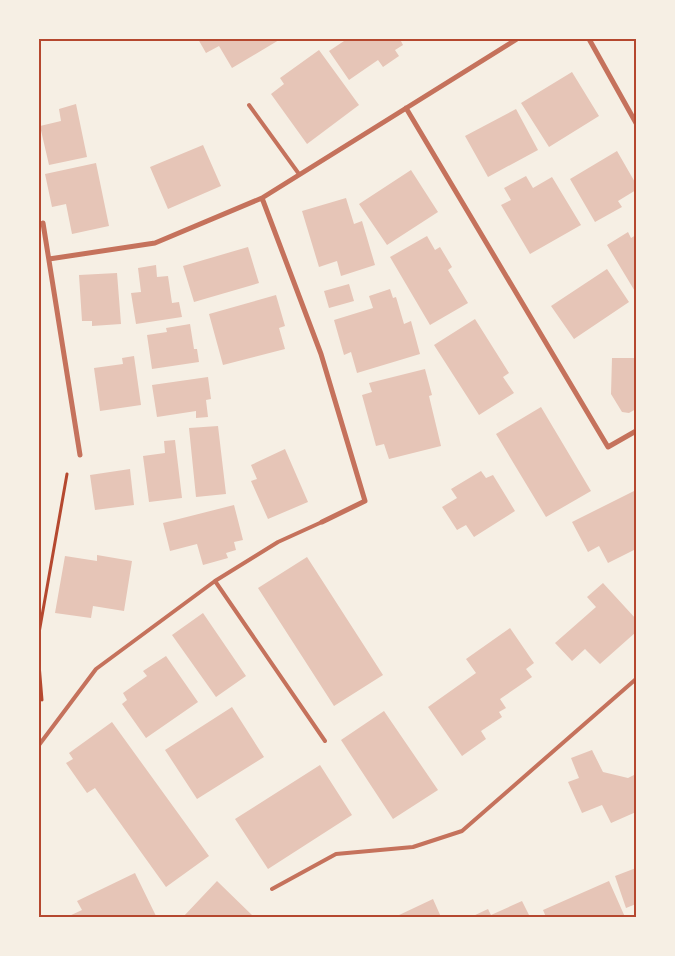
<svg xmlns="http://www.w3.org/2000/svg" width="675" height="956" font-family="'Alegreya Sans',sans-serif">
  <rect width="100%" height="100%" fill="#f6efe4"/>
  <path fill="#e6c5b7" d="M198,39H278L279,40L232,68L219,46L206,53Z
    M347,39H400L403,45L395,50L399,56L383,67L378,60L349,80L329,51Z
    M319,50L359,105L307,144L271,94L284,84L280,78Z
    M572,72L599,116L549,147L521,103Z
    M76,104L87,157L49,165L40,126L61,121L59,109Z
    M516,109L538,150L488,177L465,136Z
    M203,145L221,186L168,209L150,167Z
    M617,151L636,184V190L618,201L622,207L595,222L570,179Z
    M96,163L109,226L72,234L66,204L52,207L45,174Z
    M411,170L438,212L387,245L359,204Z
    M526,176L533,188L552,177L581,225L530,254L501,205L511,200L504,188Z
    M346,198L354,224L362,221L375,265L341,276L337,261L319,267L302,211Z
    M628,232L631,238L636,235V293L607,245Z
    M427,236L435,250L440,247L452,267L448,270L468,303L430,325L390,257Z
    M248,247L259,283L194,302L183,266Z
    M156,265L157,277L168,276L172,303L179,302L182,317L136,324L131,293L141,292L138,268Z
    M607,269L629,302L574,339L551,306Z
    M117,273L121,324L92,326V321H82L79,275Z
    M349,284L354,301L329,308L324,291Z
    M390,289L393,298L396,297L404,324L411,321L420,354L357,373L351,352L344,355L334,320L373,308L369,296Z
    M276,295L285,326L279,328L285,349L223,365L209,314Z
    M475,319L509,373L503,377L514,393L479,415L434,345Z
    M190,324L194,349H197L199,362L152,369L147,335L167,332L166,328Z
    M134,356L141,405L100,411L94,368L123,364L122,358Z
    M612,358H636V409L629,413L622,412L611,394Z
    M425,369L432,395L429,396L441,446L389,459L384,444L376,446L362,395L372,392L369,383Z
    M208,377L211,399L206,400L208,417L196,418V411L157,417L152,385Z
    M541,407L591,491L546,517L496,434Z
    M218,426L226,494L196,497L189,428Z
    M175,440L182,498L149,502L143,456L165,453L164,441Z
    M285,449L308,502L268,519L251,481L257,479L251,465Z
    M130,469L134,505L95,510L90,475Z
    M481,471L486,478L493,475L515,511L474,537L466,525L457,530L442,507L457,498L451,489Z
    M636,490V549L608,563L599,546L588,552L572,522Z
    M234,505L243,540L234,542L236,550L226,553L228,558L203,565L197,544L170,551L163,523Z
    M97,555L132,561L124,611L93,606L91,618L55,613L65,556L97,561Z
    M307,557L383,675L334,706L258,588Z
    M603,583L636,619V632L600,664L585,649L572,661L555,643L596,607L587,597Z
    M203,613L246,676L216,697L172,635Z
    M510,628L534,663L526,669L532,677L500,699L506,708L499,712L502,717L481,731L486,739L462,756L428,707L476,673L466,659Z
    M166,656L198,702L146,738L122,704L127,700L123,693L147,676L143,671Z
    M232,707L264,757L197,799L165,750Z
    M384,711L438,790L393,819L341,740Z
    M112,722L209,856L166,887L95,788L87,793L66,763L73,759L69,753Z
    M592,750L603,772L628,778L636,774V812L611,823L602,805L582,813L568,782L579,778L571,758Z
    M320,765L352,815L268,869L235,819Z
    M636,868V904L626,908L615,876Z
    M135,873L156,916L67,917L82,910L77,901Z
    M217,881L254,917H183Z
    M609,881L625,917H546L543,910Z
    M433,899L441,917H397V916Z
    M522,901L530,917H471L488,909L491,915Z"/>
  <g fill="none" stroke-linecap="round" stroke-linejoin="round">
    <path stroke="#b5482f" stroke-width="3" d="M39,633L67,474
      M39,664L42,700"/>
    <path stroke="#c5725c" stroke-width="4" d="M249,105L299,174
      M215,581L325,741
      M39,745L96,669L215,581L278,542L322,522
      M272,889L336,854L413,847L462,831L636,679"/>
    <path stroke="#c5725c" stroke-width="5" d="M589,39L636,123
      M406,108L608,447L636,431
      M43,223L80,455
      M49,259L155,243L262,198
      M322,522L365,501L321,354L262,198L517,39"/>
  </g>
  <rect width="675" height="956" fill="none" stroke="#f6efe4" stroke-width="80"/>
  <rect x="40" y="40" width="595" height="876" fill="none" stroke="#b5482f" stroke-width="2"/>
</svg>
